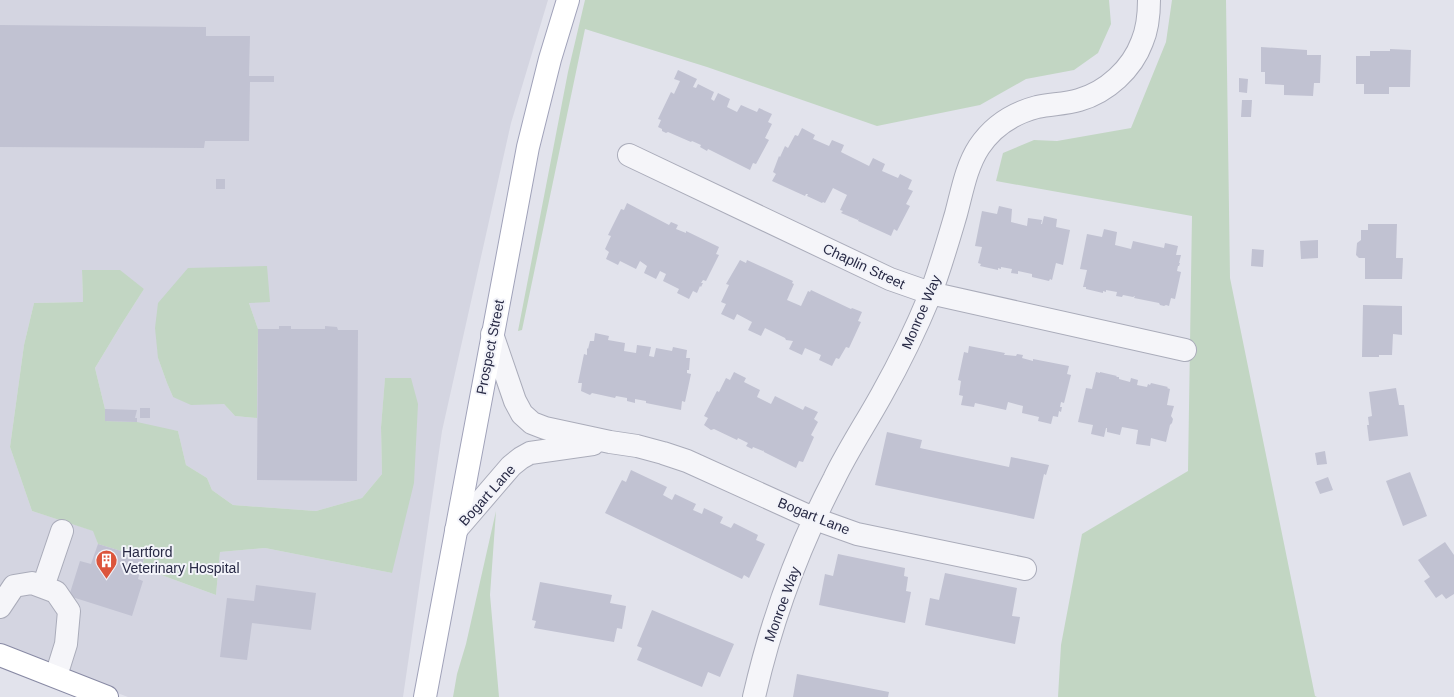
<svg xmlns="http://www.w3.org/2000/svg" width="1454" height="697" font-family="Arial,sans-serif">
  <rect width="100%" height="100%" fill="#e2e3ec"/>
  <path fill="#d4d5e1" fill-rule="evenodd" d="M0,0H548L511,123L442,431L403,697H128L0,649ZM267,266L249,303L258,329L257,418L235,416L224,404L173,397L167,383L158,358ZM82,270L144,289L121,325L95,368L105,409V421L178,431L186,465L207,478L212,490L233,505L316,511L362,498L382,474L381,427L385,379L392,573L265,548L220,552L216,595L142,568L144,558L98,544L94,531L32,511L10,447L24,345L34,303L83,302Z"/>
  <path fill="#c2d6c3" d="M585,0H1109L1111,24L1098,53L1074,70L1026,79L980,105L877,126L707,67L585,29L522,330L518,331L568,72Z
    M1172,0H1226L1230,278L1315,696L1317,697H1058L1061,645L1082,534L1188,471L1192,216L996,181L1003,153L1034,140L1057,141L1131,128L1166,42Z
    M267,266L270,302L249,303L258,329L257,418L235,416L224,404L191,405L173,397L167,383L158,358L155,328L158,303L188,268Z
    M82,270H120L144,289L121,325L95,368L105,409V421L137,422L178,431L186,465L207,478L212,490L233,505L316,511L362,498L382,474L381,427L385,378H411L418,404L414,483L392,573L265,548L220,552L216,595L142,568L144,558L98,544L93,531L32,511L10,447L24,345L34,303L83,302Z
    M496,511L490,595L499,697H453L457,674L466,644Z"/>
  <path fill="#c1c2d2" d="M0,25L206,27V36H250L249,76H274V82H250L249,141H205L204,148L0,147Z
    M1261,47L1307,50V55H1321L1320,83H1314L1313,96L1284,95V85L1265,84V72H1261Z
    M1390,49L1411,50L1410,87H1389V94H1364V84H1356V56H1370V51H1390Z
    M678,70L697,79L693,87L696,88L698,84L714,92L711,99L714,101L718,93L730,99L727,107L737,112L741,105L757,112L759,108L772,114L768,122L772,124L765,138L769,140L756,164L753,163L750,170L708,149L707,151L700,147L701,145L692,141L691,142L668,132L666,133L662,131V129L658,127L661,120L658,119L671,92L674,94L680,81L674,79Z
    M1239,78L1248,79L1247,93L1239,92Z
    M1242,100H1252L1251,117H1241Z
    M802,128L815,135L813,139L829,146L832,140L844,145L841,152L869,166L873,158L885,164L882,171L898,178L900,174L912,180L908,189L913,191L906,204L910,206L897,231L894,229L891,236L858,221L859,218L858,220L841,213L843,211L840,210L847,195L833,188L825,203L823,202L822,203L807,196L808,194H806L805,196L772,181L776,174L773,172L779,156L780,157L785,146L788,148L795,135L798,136Z
    M216,179H225V189H216Z
    M627,203L669,225L671,222L678,225L676,229L686,233V231L719,247L716,254L719,255L706,281L703,280L701,283H703L701,287L700,286L697,293L693,291L689,299L677,293L679,289L663,281L666,274L660,271L656,279L644,273L647,266L640,261L636,269L620,261L618,265L606,259L609,252L605,249L611,236L608,235L621,209L624,210Z
    M999,206L1012,209L1011,222L1027,226L1028,218L1042,220L1041,224H1042L1044,216L1057,219L1056,227L1070,230L1063,265L1056,263L1052,280L1050,279L1049,281L1032,277V274L1018,271V274L1011,273L1012,269L1001,267V269L998,268V270L980,266L981,264L978,263L982,247L975,246L982,211L997,214Z
    M1368,224H1397L1396,258H1403L1402,279H1365V258H1359L1356,255L1357,243L1361,240V230H1368Z
    M1104,229L1117,232L1115,245L1131,249L1133,241L1164,248L1165,243L1178,246L1176,255H1181L1179,263H1180L1179,266H1178L1177,271L1181,272L1175,299L1171,298L1169,306L1166,305L1164,306L1160,305L1159,303L1134,298L1135,296L1133,297L1123,295L1122,297L1116,296L1117,292L1106,290V292L1103,291V293L1086,289V287H1083L1087,270L1080,269L1087,234L1102,237Z
    M1318,240V258L1301,259L1300,241Z
    M1252,249L1264,250L1263,267L1251,266Z
    M740,260L746,263L747,260L793,281L792,283L794,284L787,300L801,306L808,291L810,292L811,290L851,309L852,308L862,312L858,321L861,322L849,348L846,347L839,359L836,358L832,366L819,360L821,355L805,348L802,355L789,349L793,341L786,340L785,338L765,328L761,336L748,330L752,322L737,314L734,320L721,314L726,304L721,302L729,285L726,284Z
    M1363,305L1402,306V335L1393,334L1392,355H1379V357H1362Z
    M279,326H291V329H325V326L337,327L338,330H358L357,481L257,480L258,329H279Z
    M595,333L609,336L608,340L625,343L624,351L636,353L637,345L651,347L649,356L654,357L656,348L672,351L673,347L687,350L686,358H690L689,370H687V373L691,374L685,402L682,401L681,410L646,403V401L635,399V403L627,401V398L616,396L615,398L592,393L590,395L581,391L582,383H578L584,354L587,355V348L588,349L590,341H594Z
    M969,346L1005,353L1004,355H1006L1016,356L1017,354L1023,355L1022,358L1033,361V359L1069,366L1067,374L1071,375L1064,403L1061,402L1060,407H1062L1061,412L1059,411L1058,417L1053,416L1051,424L1038,421L1039,417L1022,413L1023,406L1008,402L1006,410L975,403L974,407L961,405L963,396L959,395L961,381L958,380L964,352L968,353Z
    M734,372L746,378L744,382L760,390L757,397L771,404L775,396L803,410L805,406L818,412L814,419L818,422L811,435L814,437L803,462L799,461L796,468L764,452L763,450V451L753,447L752,449L746,446L748,443L738,438L737,440L714,429L711,430L704,425L708,418L704,416L717,391L719,392L726,378L730,380Z
    M1096,372L1100,373V372L1117,376L1116,377H1119V379L1130,382L1131,378L1138,380L1137,385L1147,387L1148,384L1150,385L1151,383L1168,387L1167,388L1170,389L1167,405L1174,406L1171,416L1173,419L1172,423L1170,425L1166,442L1151,438L1150,446L1136,444L1138,430L1122,427L1120,435L1107,432V428H1106L1104,437L1091,434L1093,425L1078,422L1086,388L1092,389Z
    M1396,388L1399,405H1404L1408,436L1369,441L1367,425H1369L1368,417L1372,416L1369,392Z
    M140,408H150V418H140Z
    M105,409L137,410L135,418H137V422L105,421Z
    M887,432L922,440L920,448L1009,467L1011,457L1049,465L1046,475L1044,474L1034,519L875,485Z
    M1325,451L1327,464L1317,465L1315,453Z
    M631,470L667,487L663,495L672,500L675,494L696,504L693,510L702,514L704,508L723,517L720,523L731,528L734,523L758,535L756,540L765,544L749,578L744,575L742,579L605,513L622,480L626,482Z
    M1410,472L1427,516L1403,526L1386,481Z
    M1328,477L1333,490L1320,494L1315,482Z
    M1445,542L1454,555V594L1446,599L1442,594L1436,598L1424,581L1430,577L1418,560Z
    M98,544L144,558L138,579L143,581L132,616L69,596L80,561L91,564Z
    M838,554L905,568L904,576L908,577L906,591L911,592L905,623L819,605L825,574L833,576Z
    M945,573L1017,588L1012,616L1020,617L1015,644L925,625L930,598L939,600Z
    M540,582L612,595L610,603L626,606L622,629L617,628L614,642L534,628L536,621L532,620Z
    M256,585L316,593L311,630L252,623L247,660L220,657L227,598L254,601Z
    M652,610L734,644L720,677L708,672L702,687L637,660L642,648L637,646Z
    M797,674L889,692L888,697H793Z"/>
  <g fill="none" stroke-linecap="round" stroke-linejoin="round">
    <defs>
      <path id="minor" d="M629,155L890,279L930,293L1185,350
        M492,334L515,401L522,414L532,423L545,428L610,442L637,446L663,453L687,461L815,519L857,534L1025,569
        M456,530L511,466L521,458L530,453L593,444
        M43,587L62,531
        M0,607L14,586L32,583L56,592L69,611L66,644L56,676
        M754,697C771,622 798,548 834,479C848,450 866,423 882,394C900,362 916,329 930,295C940,269 948,241 956,214C962,192 966,167 979,147C993,126 1014,113 1037,107C1051,104 1066,104 1079,100C1107,92 1132,69 1142,42C1148,28 1149,14 1149,0"/>
      <path id="major" d="M425,697L528,147L550,59L568,0"/>
      <path id="highway" d="M0,655L107,697"/>
    </defs>
    <use href="#minor" stroke="#aaacba" stroke-width="24"/>
    <use href="#major" stroke="#a0a2b9" stroke-width="24"/>
    <use href="#highway" stroke="#888aa4" stroke-width="24"/>
    <use href="#minor" stroke="#f5f5f9" stroke-width="22"/>
    <use href="#major" stroke="#fff" stroke-width="22"/>
    <use href="#highway" stroke="#fff" stroke-width="22"/>
  </g>
  <defs>
    <symbol id="building-pin" viewBox="-11 -11 22 30"><path d="M0 17L-7.5 6A9.5 9.5 0 1 1 7.5 6Z" fill="#dc553c" stroke="#f2f3f9"/><path d="M-4-6H4V6H1V3H-1V6H-4ZM-2.5-4.3h1.7v1.8h-1.7ZM.8-4.3h1.7v1.8H.8ZM-2.5-1h1.7V.8h-1.7ZM.8-1h1.7V.8H.8Z" fill="#fff"/></symbol>
  </defs>
  <g fill-rule="evenodd">
    <use href="#building-pin" x="94" y="548" width="25" height="34"/>
  </g>
  <g text-anchor="middle" dominant-baseline="central" stroke-width="4" stroke-linejoin="round" paint-order="stroke">
    <g font-size="14" fill="#282a45" stroke="#f2f3f9">
      <text transform="translate(864 266) rotate(25)">Chaplin Street</text>
      <text transform="translate(921 312) rotate(-67)">Monroe Way</text>
      <text transform="translate(490 347) rotate(-79)">Prospect Street</text>
      <text transform="translate(487 495) rotate(-48)">Bogart Lane</text>
      <text transform="translate(814 516) rotate(22)">Bogart Lane</text>
      <text transform="translate(782 604) rotate(-70)">Monroe Way</text>
    </g>
    <g font-size="14" fill="#282a45" stroke="#f2f3f9" text-anchor="start">
      <text x="122" y="552">Hartford<tspan x="122" dy="16">Veterinary Hospital</tspan></text>
    </g>
  </g>
</svg>
